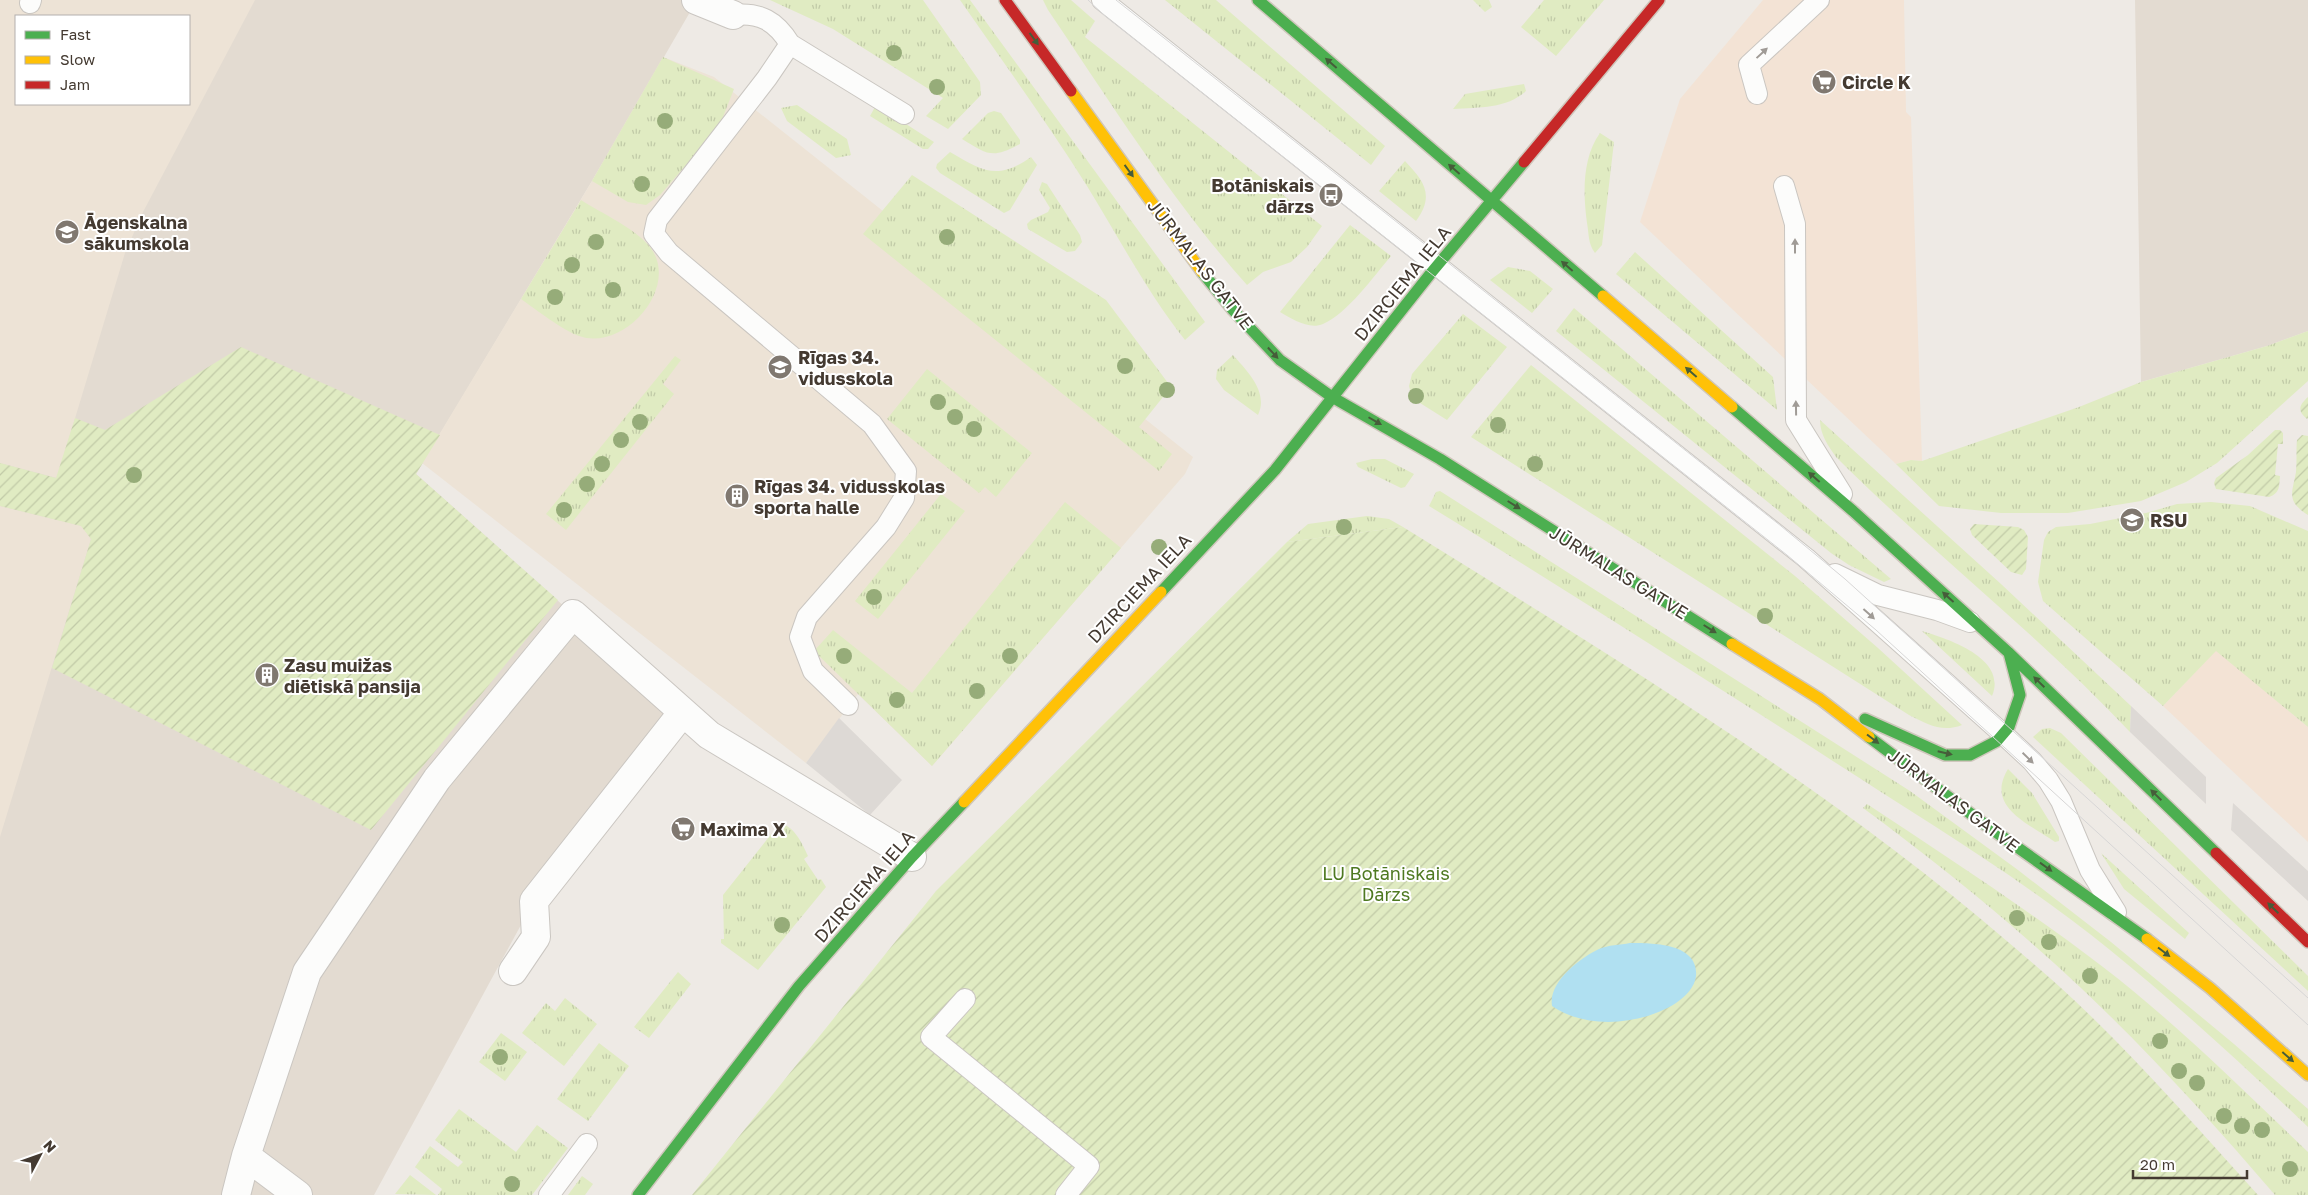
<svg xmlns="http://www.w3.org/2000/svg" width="2308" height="1195" font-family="'Golos Text',sans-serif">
  <defs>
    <pattern id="grass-tufts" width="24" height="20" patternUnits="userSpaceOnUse" patternTransform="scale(1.25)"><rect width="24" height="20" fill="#e0ebc2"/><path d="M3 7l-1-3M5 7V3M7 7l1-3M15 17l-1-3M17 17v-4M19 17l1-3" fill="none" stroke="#c1caa7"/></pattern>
    <pattern id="garden-furrows" width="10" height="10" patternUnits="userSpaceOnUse" patternTransform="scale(1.25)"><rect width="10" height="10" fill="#e0ebc2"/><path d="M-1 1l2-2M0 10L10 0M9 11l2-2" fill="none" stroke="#c1caa7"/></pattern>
  </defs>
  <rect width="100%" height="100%" fill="#eeeae5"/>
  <path fill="#e3dbd1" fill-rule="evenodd" d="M0,0H697L592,181L416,474L687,716L534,901L374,1195H0ZM16,16H189V104H16Z
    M2135,0H2308V331L2267,346L2141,382Z"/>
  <path fill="#f3e3d5" d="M1763,0H1904L1906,112L1911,117L1922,461L1911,460L1896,464L1640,222L1680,99Z
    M2216,650L2308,727V842L2163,706Z"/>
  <path fill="#ede3d6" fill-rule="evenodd" d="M0,0H255L143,212L125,253L57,478L0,463ZM16,16H189V104H16Z
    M663,57L714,77L1193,457L1185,474L932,766L858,694L806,763L422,463L592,181Z
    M0,506L82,526L91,539L0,837Z"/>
  <path fill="url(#grass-tufts)" d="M770,0H923L980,82L981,95L948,129L926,116L943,98L833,29Z
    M960,0H970L1205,322L1185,340C1147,292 1119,238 1087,186C1047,122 1003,62 960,0Z
    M1043,0H1071L1095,21L1085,37L1322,226L1307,247L1291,262L1263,272L1247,285C1172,201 1111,103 1048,10Z
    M1165,0H1216L1385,146L1371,165Z
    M1473,0H1489L1492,7L1485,12Z
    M1544,0H1604L1556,56L1521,27Z
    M663,57L734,89L719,127L660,195L646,205L628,202L592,181Z
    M1524,84L1526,91C1506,109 1480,107 1453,109L1465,94Z
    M797,105L847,139L851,155L836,158L787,121L781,108Z
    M875,107L881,108L934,142L928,149H923L870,116Z
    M994,111L1001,113L1020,140V144C992,159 988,155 962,139L988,113Z
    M1600,133L1614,142L1602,245L1595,253C1588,244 1589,234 1587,223C1583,194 1582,158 1600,133Z
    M950,152C983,171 997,181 1031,157L1037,165L1010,210L1004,213L940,173L936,168L937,164Z
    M1405,161C1424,181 1435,195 1416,221L1379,191Z
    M912,175L1106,300L1171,387L1139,427L1172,454L1159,471L863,234Z
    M1042,182L1047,184L1080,235L1082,242L1075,251L1067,252L1028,229L1027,224L1031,220L1048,212L1050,208L1039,190Z
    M581,200C601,213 635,228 650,247C681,287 624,352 579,336C564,331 535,309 521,299Z
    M1350,225L1391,256C1374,276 1347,314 1323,324C1309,330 1292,319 1280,312Z
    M1635,252L1773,377L1777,410L1616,274Z
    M1508,267L1530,271L1553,289L1532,313L1490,280Z
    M1574,308L1891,579L1884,582L1849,565L1831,553L1556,331Z
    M1463,314L1507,347L1447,420L1412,398L1409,386L1412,374Z
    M2308,331V381L2217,463L2186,482L2141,501L2068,513H2001L1939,506L1896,464L1911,460L1922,461L2079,407L2141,382L2267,346Z
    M1233,355C1247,371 1269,392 1258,415L1224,390L1216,379L1217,370Z
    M675,356L681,360L663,384L674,394L566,530L546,514Z
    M1531,365L1795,576L1878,648L1962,725C1942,733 1927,724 1909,715L1471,437Z
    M927,369L1032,453L996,497L985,487L979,493L887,419Z
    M1820,420L2001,584L2131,706L2130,732C2038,634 1931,552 1836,457C1828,446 1820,434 1820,420Z
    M1372,459H1385L1414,474L1405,487L1401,488L1358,467L1356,463Z
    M1440,491L1910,791L2018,870L2111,942L2234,1044L2308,1109V1127C2244,1066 2179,1006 2110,950C2019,876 1917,816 1819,752C1689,669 1560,586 1429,506L1436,492Z
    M941,494L965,511L878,619L855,601Z
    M1065,502L1121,548L932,766L814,651L833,630L912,693Z
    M2211,502L2250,506L2308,531V727L2216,651L2163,706L2043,601L2038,582L2044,540L2048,532L2056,527L2090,524L2146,513L2177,504Z
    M1367,516L1389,519L1403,527L1287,542L1308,524Z
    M1922,631C1948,639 2008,658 1992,696Z
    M2050,728L2061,733L2308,976V991L2033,737L2042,729Z
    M2008,769L2032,793L2059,837V841L2055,842C2028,823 1985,807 2008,769Z
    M1867,804C1947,857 2027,909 2103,967C2176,1023 2242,1089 2308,1152V1195H2275C2214,1124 2150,1053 2081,988C2013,924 1939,864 1863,808Z
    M780,823C795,827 802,843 808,856L804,859L818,880L821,879L826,887L758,970L721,943V939H724L723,895Z
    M2101,853L2189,933L2185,939L2124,889Z
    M678,972L691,984L649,1038L634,1027Z
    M565,998L597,1024L564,1066L522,1033L546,1003L555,1011Z
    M501,1033L527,1052L505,1081L479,1062Z
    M599,1043L629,1066L588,1121L557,1099Z
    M459,1109L516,1152L537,1125L568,1148L532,1195H438L442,1189L415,1167L430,1146L458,1167L463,1162L435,1140Z
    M410,1175L436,1195L395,1194Z
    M582,1176L593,1184L585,1195H568Z"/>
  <path fill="url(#garden-furrows)" d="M241,347L440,435L416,474L558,600L371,830L52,668L91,539L81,526L0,506V463L56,478L75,418L105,430Z
    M2308,397V418L2307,419C2297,411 2299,405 2308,397Z
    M2275,430H2280L2283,433V444H2278L2275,475L2280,476C2279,487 2280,493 2269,497L2216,489L2214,483L2216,478L2248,455Z
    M2302,435L2308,436V515C2286,501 2292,494 2296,472C2297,461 2296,450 2297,440Z
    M1974,524L2018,527L2024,530L2028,537L2026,569L2022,575L2011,572L1972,535L1970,529Z
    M1403,527C1611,656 1822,782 2008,942C2030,961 2053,980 2074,1000C2139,1061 2198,1129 2258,1195H692L936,891L1287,542Z"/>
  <path fill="#ddd9d5" d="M2131,706L2206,777V804L2130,732Z
    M839,718L902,780L870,815L806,763Z
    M2233,803L2308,871V901L2231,830Z"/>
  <path fill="#b0e0f1" d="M1630,943C1652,943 1699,943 1696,976C1695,987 1685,997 1676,1003C1642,1025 1586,1030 1552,1006C1548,982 1580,958 1599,949C1608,945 1620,945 1630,943Z"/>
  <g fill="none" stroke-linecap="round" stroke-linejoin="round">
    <defs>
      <path id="lane" d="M1102,0L1806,558L2003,734L2032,761L2048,780L2061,801L2090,870L2116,912
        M30,3L31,0
        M733,15C760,12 776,21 790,44L904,114
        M790,44L767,78L657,220L654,234L669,253L872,424L906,471L904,498L886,527L807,617L800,637L813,671L848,705
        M1757,94L1749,65L1819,0
        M1784,186L1795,224L1796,420L1842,494
        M1835,574L1878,595L1937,610L1970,622
        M965,999L931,1037L1089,1166L1066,1195
        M549,1195L587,1144"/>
      <path id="street" d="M696,0L733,15
        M513,971L536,937L534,901L683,712
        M246,1156L298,1195
        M236,1195L246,1156L307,972L437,779L573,614L709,735L912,857"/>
      <path id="fast" d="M1258,0L1603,296
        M1202,272L1233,310L1280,360L1332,397L1440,459L1732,644
        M1732,407L1853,511L2008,652L2216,853
        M1161,592L1275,470L1431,273L1524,162
        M1865,719L1945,755H1970L1997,741L2009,727L2020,695L2009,653
        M1869,737L1983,823L2147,939
        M638,1195L799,986L912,857L964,802"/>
      <path id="slow" d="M1071,91L1202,272
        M1603,296L1732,407
        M1732,644L1820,699L1869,737
        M964,802L1161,592
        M2147,939L2210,988L2308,1075"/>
      <path id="jam" d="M1005,0L1071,91
        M1524,162L1659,0
        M2216,853L2308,942"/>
    </defs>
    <use href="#lane" stroke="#cac6c1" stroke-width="22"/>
    <use href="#street" stroke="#cac6c1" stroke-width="30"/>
    <use href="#fast" stroke="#cfc7bc" stroke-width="14"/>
    <use href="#slow" stroke="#cfc7bc" stroke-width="14"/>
    <use href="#jam" stroke="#cfc7bc" stroke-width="14"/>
    <use href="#lane" stroke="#fcfcfb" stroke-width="20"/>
    <use href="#street" stroke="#fcfcfb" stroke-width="28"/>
    <use href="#fast" stroke="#4caf50" stroke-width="11"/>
    <use href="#slow" stroke="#ffc107" stroke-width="11"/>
    <use href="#jam" stroke="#c62828" stroke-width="11"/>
    <path stroke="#d7d6d6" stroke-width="1" d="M1088,0L1105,16L1787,555L1876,630L2308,1025
      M1116,0L1781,526L1845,579L2308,998"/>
  </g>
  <g fill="#96ac79">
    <circle cx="894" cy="53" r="8"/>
    <circle cx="937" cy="87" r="8"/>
    <circle cx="665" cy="121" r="8"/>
    <circle cx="642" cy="184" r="8"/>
    <circle cx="947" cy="237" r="8"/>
    <circle cx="596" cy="242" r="8"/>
    <circle cx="572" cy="265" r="8"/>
    <circle cx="613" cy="290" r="8"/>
    <circle cx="555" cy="297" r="8"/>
    <circle cx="1125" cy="366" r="8"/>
    <circle cx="1167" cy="390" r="8"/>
    <circle cx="1416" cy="396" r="8"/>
    <circle cx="938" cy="402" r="8"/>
    <circle cx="955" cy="417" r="8"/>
    <circle cx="640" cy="422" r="8"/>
    <circle cx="1498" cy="425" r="8"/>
    <circle cx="974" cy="429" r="8"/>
    <circle cx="621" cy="440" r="8"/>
    <circle cx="602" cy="464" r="8"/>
    <circle cx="1535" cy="464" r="8"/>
    <circle cx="134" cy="475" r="8"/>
    <circle cx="587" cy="484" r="8"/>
    <circle cx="564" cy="510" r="8"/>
    <circle cx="1344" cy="527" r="8"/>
    <circle cx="1159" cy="547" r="8"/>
    <circle cx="874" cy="597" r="8"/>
    <circle cx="1765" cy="616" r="8"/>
    <circle cx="844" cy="656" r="8"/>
    <circle cx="1010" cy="656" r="8"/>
    <circle cx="977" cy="691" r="8"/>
    <circle cx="897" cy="700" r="8"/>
    <circle cx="2017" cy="918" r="8"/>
    <circle cx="782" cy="925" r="8"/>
    <circle cx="2049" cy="942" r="8"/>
    <circle cx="2090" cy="976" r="8"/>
    <circle cx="2160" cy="1041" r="8"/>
    <circle cx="500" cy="1057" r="8"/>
    <circle cx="2179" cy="1071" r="8"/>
    <circle cx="2197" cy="1083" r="8"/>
    <circle cx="2224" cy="1116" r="8"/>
    <circle cx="2242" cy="1126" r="8"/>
    <circle cx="2262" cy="1130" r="8"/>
    <circle cx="2290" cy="1169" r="8"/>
    <circle cx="512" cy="1184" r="8"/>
  </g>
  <defs><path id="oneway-solid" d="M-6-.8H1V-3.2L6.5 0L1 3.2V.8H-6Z" transform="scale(1.25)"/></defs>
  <g fill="#465d3a">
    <use href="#oneway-solid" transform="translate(1034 39) rotate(54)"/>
    <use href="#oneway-solid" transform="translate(1331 63) rotate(-139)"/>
    <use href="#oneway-solid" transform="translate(1454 169) rotate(-139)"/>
    <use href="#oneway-solid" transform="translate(1129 171) rotate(54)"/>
    <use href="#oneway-solid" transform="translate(1567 266) rotate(-139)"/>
    <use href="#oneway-solid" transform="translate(1273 353) rotate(47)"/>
    <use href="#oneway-solid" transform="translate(1691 372) rotate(-139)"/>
    <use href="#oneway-solid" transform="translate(1375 421) rotate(30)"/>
    <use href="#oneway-solid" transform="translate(1814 477) rotate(-139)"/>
    <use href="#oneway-solid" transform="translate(1514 505) rotate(32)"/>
    <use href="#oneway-solid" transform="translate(1948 597) rotate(-138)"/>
    <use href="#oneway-solid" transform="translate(1710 629) rotate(32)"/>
    <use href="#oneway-solid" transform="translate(2039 682) rotate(-136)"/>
    <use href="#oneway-solid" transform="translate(1873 739) rotate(37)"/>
    <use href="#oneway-solid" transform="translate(1945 753) rotate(13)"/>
    <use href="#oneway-solid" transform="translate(2156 795) rotate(-136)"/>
    <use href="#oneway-solid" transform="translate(2046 867) rotate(36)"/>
    <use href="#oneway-solid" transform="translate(2273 908) rotate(-136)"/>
    <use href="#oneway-solid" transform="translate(2164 952) rotate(37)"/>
    <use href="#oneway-solid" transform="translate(2288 1057) rotate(41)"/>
  </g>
  <g fill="#a09b96">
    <use href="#oneway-solid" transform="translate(1762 53) rotate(-43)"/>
    <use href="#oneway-solid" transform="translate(1795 246) rotate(-90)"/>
    <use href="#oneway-solid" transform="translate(1796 408) rotate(-91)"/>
    <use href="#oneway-solid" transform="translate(1869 614) rotate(42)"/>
    <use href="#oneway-solid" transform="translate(2028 758) rotate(44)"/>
  </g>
  <defs>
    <symbol id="supermarket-disc" viewBox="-11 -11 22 22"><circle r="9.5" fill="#807870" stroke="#fff"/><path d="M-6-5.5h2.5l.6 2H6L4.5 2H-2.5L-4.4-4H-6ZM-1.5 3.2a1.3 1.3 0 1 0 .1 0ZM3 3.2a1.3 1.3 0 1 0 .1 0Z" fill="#fff"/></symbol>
    <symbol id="bus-disc" viewBox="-11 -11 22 22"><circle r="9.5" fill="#807870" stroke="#fff"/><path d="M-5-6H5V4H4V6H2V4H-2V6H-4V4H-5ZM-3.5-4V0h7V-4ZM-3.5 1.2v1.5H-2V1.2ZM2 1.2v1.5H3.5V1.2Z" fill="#fff"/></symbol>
    <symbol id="school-disc" viewBox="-11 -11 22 22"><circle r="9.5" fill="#807870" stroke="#fff"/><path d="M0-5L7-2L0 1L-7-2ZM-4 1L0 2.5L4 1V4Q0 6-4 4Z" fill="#fff"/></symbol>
    <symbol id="building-disc" viewBox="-11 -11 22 22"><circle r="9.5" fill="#807870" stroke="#fff"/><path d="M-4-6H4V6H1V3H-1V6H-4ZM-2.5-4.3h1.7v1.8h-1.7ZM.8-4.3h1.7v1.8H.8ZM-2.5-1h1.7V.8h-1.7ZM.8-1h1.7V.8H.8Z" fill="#fff"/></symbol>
    <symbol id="university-disc" viewBox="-11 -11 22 22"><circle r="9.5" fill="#807870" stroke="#fff"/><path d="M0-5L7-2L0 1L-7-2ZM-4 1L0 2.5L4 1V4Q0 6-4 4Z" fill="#fff"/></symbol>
  </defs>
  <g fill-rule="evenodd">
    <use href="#supermarket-disc" x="1810" y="68" width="28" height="28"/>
    <use href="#bus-disc" x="1317" y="181" width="28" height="28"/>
    <use href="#school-disc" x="53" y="218" width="28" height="28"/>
    <use href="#school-disc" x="766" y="353" width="28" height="28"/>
    <use href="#building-disc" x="723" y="482" width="28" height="28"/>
    <use href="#university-disc" x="2118" y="506" width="28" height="28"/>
    <use href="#building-disc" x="253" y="661" width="28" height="28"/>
    <use href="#supermarket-disc" x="669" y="815" width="28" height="28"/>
  </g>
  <g text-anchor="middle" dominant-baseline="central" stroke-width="4" stroke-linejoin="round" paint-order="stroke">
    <g font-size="18" font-weight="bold" fill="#443a31" stroke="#fff" text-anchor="start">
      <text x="1842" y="82">Circle K</text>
      <text x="1314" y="185" text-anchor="end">Botāniskais<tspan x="1314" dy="21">dārzs</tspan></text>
      <text x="84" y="222">Āgenskalna<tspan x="84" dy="21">sākumskola</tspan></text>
      <text x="798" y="357">Rīgas 34.<tspan x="798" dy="21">vidusskola</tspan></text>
      <text x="754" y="486">Rīgas 34. vidusskolas<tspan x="754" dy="21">sporta halle</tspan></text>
      <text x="2150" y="520">RSU</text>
      <text x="284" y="665">Zasu muižas<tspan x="284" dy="21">diētiskā pansija</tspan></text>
      <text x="700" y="829">Maxima X</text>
    </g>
    <g font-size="18" fill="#443a31" stroke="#fff">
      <text transform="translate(1201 264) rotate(52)">JŪRMALAS GATVE</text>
      <text transform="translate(1402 283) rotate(-51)">DZIRCIEMA IELA</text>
      <text transform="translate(1619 572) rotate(32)">JŪRMALAS GATVE</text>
      <text transform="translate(1139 588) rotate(-47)">DZIRCIEMA IELA</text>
      <text transform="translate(1954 800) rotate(37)">JŪRMALAS GATVE</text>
      <text transform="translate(864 886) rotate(-49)">DZIRCIEMA IELA</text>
    </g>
    <g font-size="18" fill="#4e7921" stroke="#fff">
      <text x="1386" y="873">LU Botāniskais<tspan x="1386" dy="21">Dārzs</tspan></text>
    </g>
  </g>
  <rect x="15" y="15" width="175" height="90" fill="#ffffff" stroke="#b4b0ad"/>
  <rect x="25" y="31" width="25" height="8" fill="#4caf50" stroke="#b4b0ad"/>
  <text x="60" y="40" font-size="15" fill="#443a31">Fast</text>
  <rect x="25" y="56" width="25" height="8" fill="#ffc107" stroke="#b4b0ad"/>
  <text x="60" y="65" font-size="15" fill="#443a31">Slow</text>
  <rect x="25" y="81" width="25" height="8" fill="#c62828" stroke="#b4b0ad"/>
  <text x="60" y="90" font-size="15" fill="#443a31">Jam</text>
  <g transform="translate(40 1155) rotate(49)" stroke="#ffffff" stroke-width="4" paint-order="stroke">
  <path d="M0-4L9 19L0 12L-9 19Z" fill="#443a31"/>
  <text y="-8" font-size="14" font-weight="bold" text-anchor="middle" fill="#443a31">N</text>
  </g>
  <path d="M2133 1170v8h114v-8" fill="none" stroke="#443a31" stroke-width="2.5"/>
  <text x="2140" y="1170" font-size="15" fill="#443a31" stroke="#ffffff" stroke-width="4" paint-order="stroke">20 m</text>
</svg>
